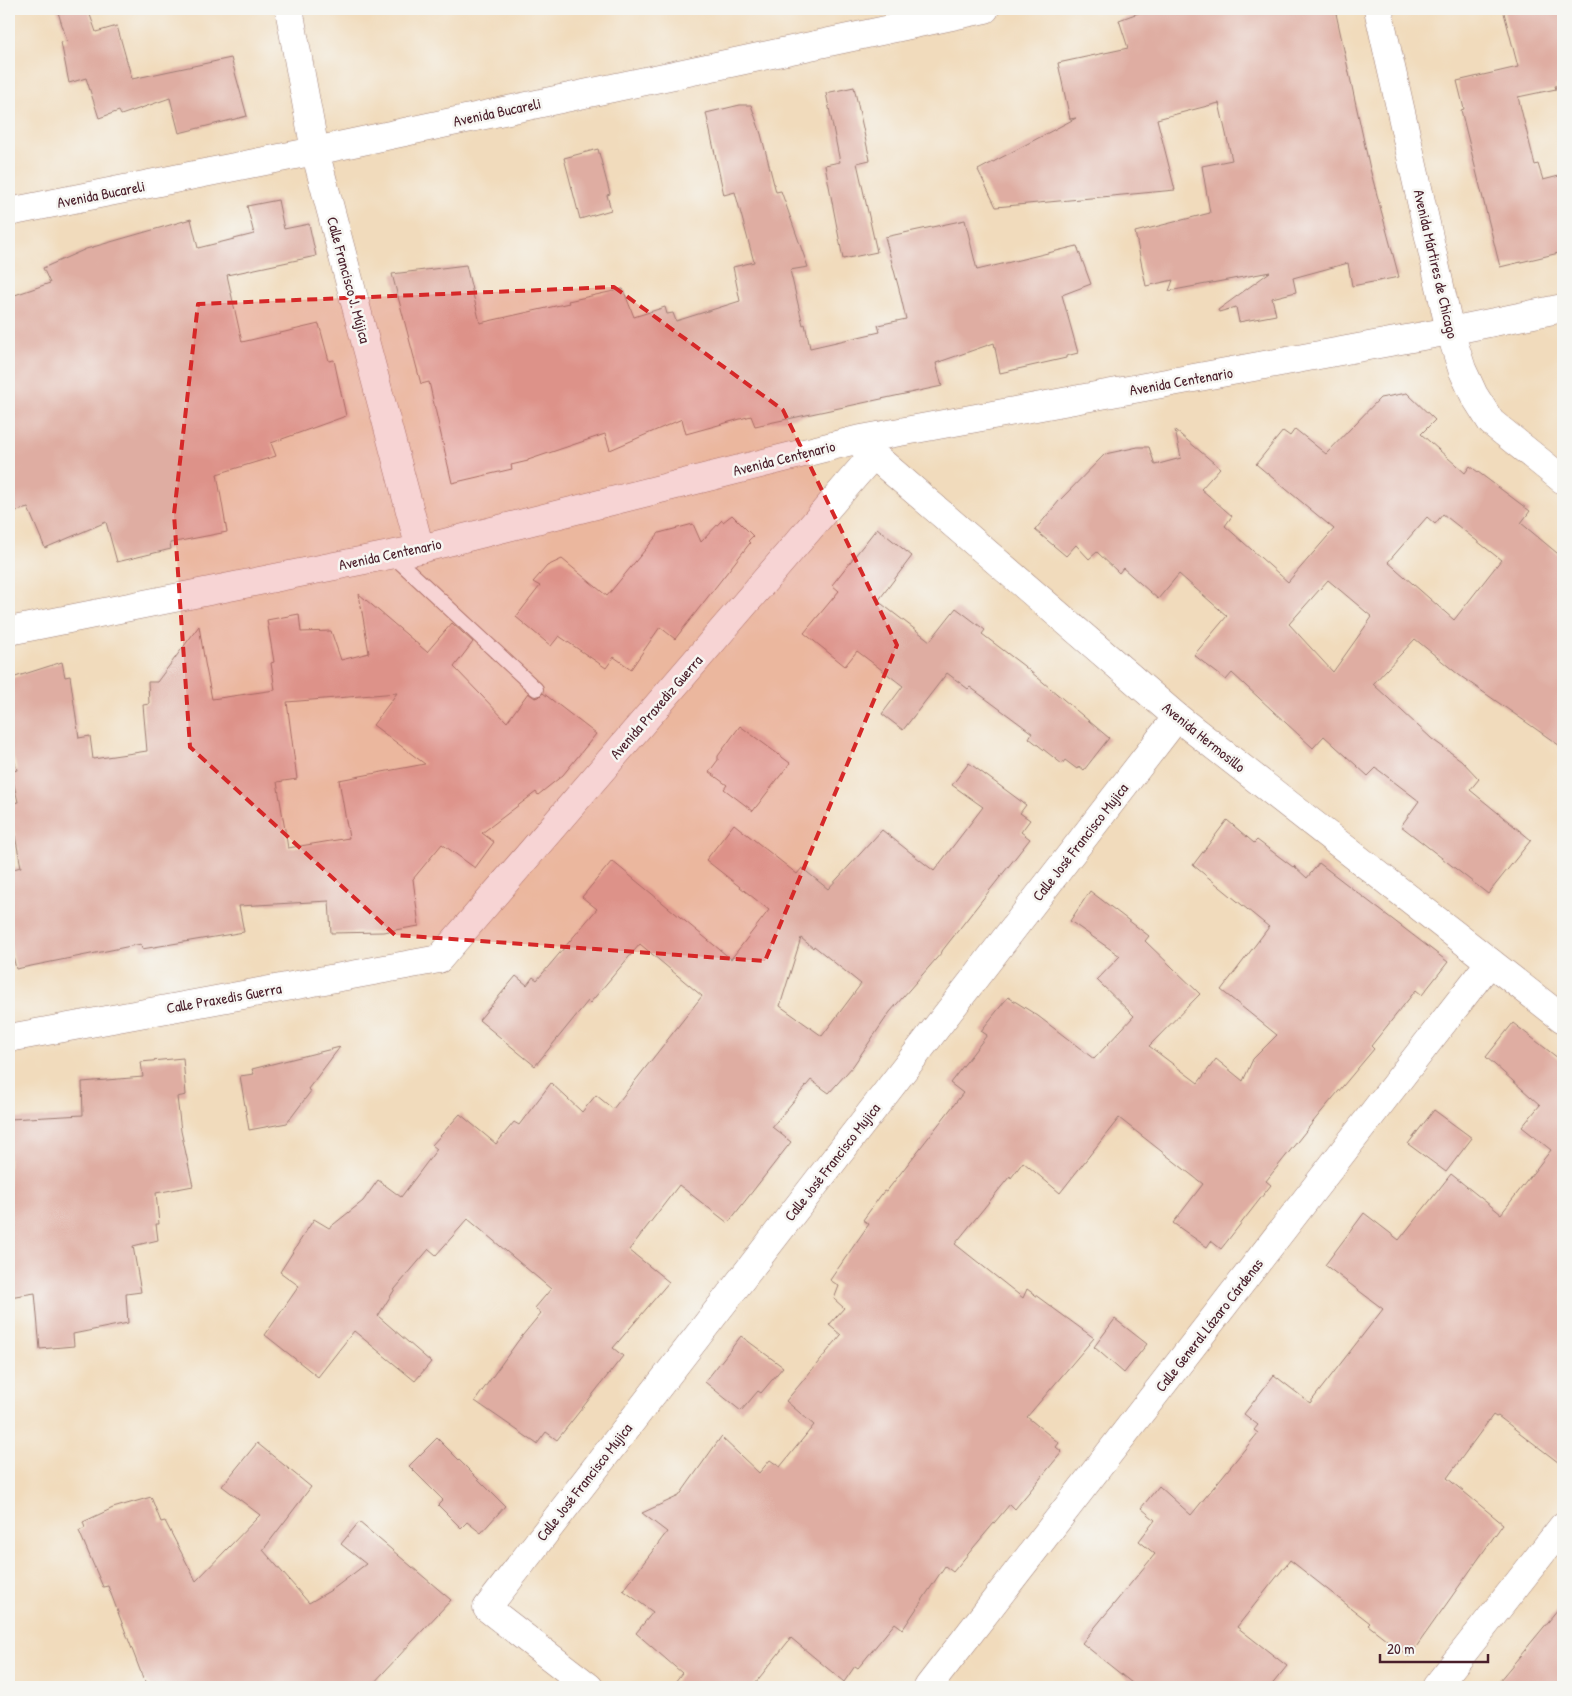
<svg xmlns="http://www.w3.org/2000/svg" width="1572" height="1696" font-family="'Patrick Hand',sans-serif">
  <rect width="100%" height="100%" fill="#f6f6f2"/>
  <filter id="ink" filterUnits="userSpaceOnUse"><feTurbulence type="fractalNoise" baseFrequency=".02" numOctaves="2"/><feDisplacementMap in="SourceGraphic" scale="10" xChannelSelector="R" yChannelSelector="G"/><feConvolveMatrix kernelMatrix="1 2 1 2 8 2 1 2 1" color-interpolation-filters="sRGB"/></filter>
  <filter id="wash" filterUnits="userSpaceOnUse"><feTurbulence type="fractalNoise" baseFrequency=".0096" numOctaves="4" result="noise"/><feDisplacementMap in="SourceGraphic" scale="20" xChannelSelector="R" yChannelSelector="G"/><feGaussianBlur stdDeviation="1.12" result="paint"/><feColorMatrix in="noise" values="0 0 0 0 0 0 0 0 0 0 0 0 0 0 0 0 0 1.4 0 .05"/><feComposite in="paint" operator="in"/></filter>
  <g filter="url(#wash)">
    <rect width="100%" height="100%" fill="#f1dbbc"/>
    <g id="blocks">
      <path fill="#dfada2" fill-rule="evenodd" d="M57,9H88L96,32L117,26L132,79L231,58L247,116L179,133L170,98L121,115L119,111L99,118L86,78L69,83L61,42L67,41Z
        M1149,9H1335L1370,169L1399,277L1352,286L1348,263L1293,278L1296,292L1272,298L1276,315L1239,322L1236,307L1219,312L1218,310L1270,272L1169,291L1173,280L1146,286L1135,232L1210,213L1202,166L1232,160L1219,103L1157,119L1175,190L996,207L978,170L1076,118L1070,119L1058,63L1128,48L1119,20Z
        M1503,9H1563V84L1555,86L1556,89L1518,97L1535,165L1538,164L1543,180L1563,175V252L1500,267L1461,110L1464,109L1457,81L1518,67Z
        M854,87L870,160L857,163L877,252L843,259L825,165L840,162L826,93Z
        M740,105H751L761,134L776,192L781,191L808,267L790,270L803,325L805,324L810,348L880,332L878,325L906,319L899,289L885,237L965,220L977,270L1077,246L1091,284L1062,295L1078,353L1066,356V358L1000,373L994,343L936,363L942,386L755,426L751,416L686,434L682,419L610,450L605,434L528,460V461L511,465L512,469L452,483L429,382L421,384L392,274L466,265L480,323L569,303L568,301L623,289L634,317L665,307L667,314L673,313L676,321L740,301L733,267L754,262L735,192L724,195L706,113Z
        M598,149L610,194L607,195L611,210L580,219L564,158Z
        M278,200L284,229L309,224L316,256L227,275L242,342L319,324L329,361L334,360L346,416L271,443L276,456L217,474L227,532L170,543L171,549L117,562L106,522L45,548L28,508L9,513V297L50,283L43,268L86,249L191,219L198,248L254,234L247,206Z
        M1407,393L1435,420L1421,434L1465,473L1470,466L1530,511L1521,523L1563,558V748L1459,675L1415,639L1373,684L1432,739L1461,760L1479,779L1470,790L1531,840L1488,894L1401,826L1419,801L1376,768L1368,776L1324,736L1313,748L1232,673L1226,680L1194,655L1227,616L1179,574L1158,599L1123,568L1119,573L1097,552L1089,559L1076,545L1066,556L1035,530L1059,501L1105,454L1138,447H1149L1155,465L1181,458L1175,430L1220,468L1201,489L1232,516L1225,526L1288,582L1334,529L1256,464L1283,431L1290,436L1295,429L1326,454L1380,398ZM1443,514L1501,560L1454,620L1388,562L1427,517L1435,524ZM1328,580L1372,617L1333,672L1289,624Z
        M732,515L753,536L748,541L750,543L675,639L660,627L631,669L614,657L606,668L559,636L551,646L516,617L540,586L533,582L547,566L562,559L607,596L659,533L693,524L701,542L722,520L723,522Z
        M877,528L912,556L878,601L930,641L956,608L985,630L982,634L1024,666L1109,738L1084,770L1079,766L1077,769L1065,760L1062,764L1029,738L1032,733L970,687L968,689L947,673L903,730L882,714L903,686L857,651L845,666L804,633L839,591L832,585Z
        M359,594L427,652L452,623L473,642L454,667L507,722L528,693L535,698L539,697L543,693L596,734L563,775L538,795L536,792L482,833L494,842L475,868L442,844L413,879L419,926L383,932L331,933L329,901L239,906L244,932L142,949L141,944L16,969L9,938V870L21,867L9,804L18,802L11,772L17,770L9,742V679L62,662L65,677L70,676L79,738L90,736L93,759L147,751L143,705L149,704L148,682H157L199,626L205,663L212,699L275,690L271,663L274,662L267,620L299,614L301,632L331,631L341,660L369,653ZM397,693L373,725L425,764L339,780L349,838L288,848L277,782L297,779L287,702Z
        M740,726L790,763L753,811L724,789L727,785L709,772L718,760V756Z
        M969,763L1026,805L1020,813L1030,820L1021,832L1030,839L942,951V952L890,1012L853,1066L829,1093L811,1080L772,1127L791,1142L728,1223L679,1185L629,1250L669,1282L613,1348L623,1356L557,1440L546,1432L537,1444L475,1401L518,1341L541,1313L535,1308L551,1289L468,1219L436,1255L429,1249L395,1289L378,1316L431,1362L415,1381L354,1331L318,1377L265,1335L299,1286L280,1272L314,1219L329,1228L363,1201L378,1180L401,1197L437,1149L432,1145L460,1114L496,1144L514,1122L519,1125L551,1083L582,1112L596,1095L613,1109L702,996L640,944L590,1003L588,1001L535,1066L479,1020L516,976L527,985L533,977L537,980L597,909L582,897L612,861L731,959L769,910L706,860L734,824L797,874L802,868L828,889L882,830L934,871L983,807L952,785ZM801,938L813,948L814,946L861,984L822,1036L780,1006Z
        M1227,820L1254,843L1257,840L1293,867L1294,866L1307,878L1319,863L1448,962L1422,995L1416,990L1371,1046L1374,1049L1317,1117L1266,1181L1271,1185L1221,1249L1211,1241L1207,1247L1173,1223L1203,1184L1119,1118L1060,1193L1023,1162L1011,1178L1010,1176L955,1244L1023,1298L1027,1289L1094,1338L1027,1417L1059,1443L1056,1447L1062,1452L1015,1509L1010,1504L953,1572L945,1566L903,1629L895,1623L858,1668L855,1666L844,1682L791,1638L752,1687H671L682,1673L636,1633L653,1612L623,1590L667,1532L642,1513L679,1496L721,1437L759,1473L770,1460L780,1467L814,1425L786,1401L841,1335L829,1325L844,1308L834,1299L839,1286L830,1280L869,1224L863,1220L884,1191L886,1192L963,1093L950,1083L987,1035L981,1031L1008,997L1038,1016L1094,1059L1134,1016L1097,980L1120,956L1070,921L1090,891L1149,936L1145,941L1200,994L1149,1046L1198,1083L1216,1059L1243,1081L1253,1059L1277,1035L1221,990L1269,927L1193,865Z
        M1513,1023L1563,1062V1466L1498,1416L1496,1417L1493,1415L1447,1478L1503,1524L1409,1657L1368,1625L1370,1623L1290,1560L1237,1627L1287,1666L1270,1687H1137L1082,1643L1155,1554L1139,1541L1155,1520L1141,1508L1159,1486L1191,1515L1258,1433L1254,1430L1258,1425L1244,1414L1274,1375L1310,1403L1383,1309L1325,1265L1364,1213L1399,1240L1451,1174L1501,1214L1551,1150L1522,1127L1540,1105L1486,1057Z
        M340,1047L308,1089L311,1091L287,1123L249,1130L240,1076L254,1074L252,1069Z
        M183,1058L186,1095L177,1097L181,1131L193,1186L156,1193L159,1224H156L158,1240L133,1246L141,1292L126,1294L128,1323L73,1334L74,1346L40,1349L35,1293L9,1297V1119L83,1115L82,1082L143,1077L141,1062Z
        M1434,1110L1472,1138L1446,1172L1408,1144Z
        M1115,1319L1147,1344L1124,1373L1094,1347Z
        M741,1336L783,1367L761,1393L758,1391L741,1411L705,1382Z
        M437,1438L505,1506L481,1533L467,1522L461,1528L438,1505L443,1500L409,1466Z
        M257,1443L311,1487L263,1550L309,1603L333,1589L366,1564L341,1544L359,1522L451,1600L370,1687H152L143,1678L108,1586L103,1587L79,1531L85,1528L83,1522L113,1508L151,1497L161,1522L165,1521L196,1581L260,1515L222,1486Z
        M1563,1604V1687H1494L1515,1662Z"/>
    </g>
  </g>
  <g filter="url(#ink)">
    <use href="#blocks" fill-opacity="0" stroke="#9e7d74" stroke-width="1"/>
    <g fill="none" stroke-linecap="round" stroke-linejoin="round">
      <defs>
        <path id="service" d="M392,555L536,689"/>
        <path id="minor" d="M315,151L985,9
          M9,631L420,549
          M9,1038L439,959L873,455
          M589,1687L487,1608L1177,717
          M928,1687L1490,962
          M1436,1687L1563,1526"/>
        <path id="tertiary" d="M289,9L315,151L420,549L856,440L1450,331L1563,308
          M1378,9L1450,331L1462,369L1474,395L1491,422L1563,480
          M9,212L315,151
          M856,440L1177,717L1563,1019"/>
      </defs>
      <use href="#service" stroke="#9e7d74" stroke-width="16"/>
      <use href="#minor" stroke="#9e7d74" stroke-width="29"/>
      <use href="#tertiary" stroke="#9e7d74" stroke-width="29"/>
      <use href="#service" stroke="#fff" stroke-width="14"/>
      <use href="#minor" stroke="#fff" stroke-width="28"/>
      <use href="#tertiary" stroke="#fff" stroke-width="28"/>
    </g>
  </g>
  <path fill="#d62828" fill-opacity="0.2" stroke="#d62828" stroke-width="4" stroke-dasharray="10 6" stroke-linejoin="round" d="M614,287L783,410L897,645L765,961L395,935L190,747L174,514L198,304Z"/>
  <g text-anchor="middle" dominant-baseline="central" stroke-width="5" stroke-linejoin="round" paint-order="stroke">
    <g font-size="15" fill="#4a1f2b" stroke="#f6f6f2">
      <text transform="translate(497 112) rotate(-12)">Avenida Bucareli</text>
      <text transform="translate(101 194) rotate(-11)">Avenida Bucareli</text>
      <text transform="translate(1436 264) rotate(77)">Avenida Mártires de Chicago</text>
      <text transform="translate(349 280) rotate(75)">Calle Francisco J. Mújica</text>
      <text transform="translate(1181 381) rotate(-10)">Avenida Centenario</text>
      <text transform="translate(784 458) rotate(-14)">Avenida Centenario</text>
      <text transform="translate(390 554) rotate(-12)">Avenida Centenario</text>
      <text transform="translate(656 707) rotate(-49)">Avenida Praxediz Guerra</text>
      <text transform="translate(1204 737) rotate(39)">Avenida Hermosillo</text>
      <text transform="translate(1080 842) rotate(-52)">Calle José Francisco Mujica</text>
      <text transform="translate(224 998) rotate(-10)">Calle Praxedis Guerra</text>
      <text transform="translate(832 1162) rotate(-52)">Calle José Francisco Mujica</text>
      <text transform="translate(1209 1325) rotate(-52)">Calle General Lázaro Cárdenas</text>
      <text transform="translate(584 1482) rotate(-52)">Calle José Francisco Mujica</text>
    </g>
  </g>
  <rect width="1572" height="1696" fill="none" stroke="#f6f6f2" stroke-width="30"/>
  <path d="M1380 1654v8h108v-8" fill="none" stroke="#4a1f2b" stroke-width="2.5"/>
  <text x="1387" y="1654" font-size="15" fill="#4a1f2b" stroke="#f6f6f2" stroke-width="4" paint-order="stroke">20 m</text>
</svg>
